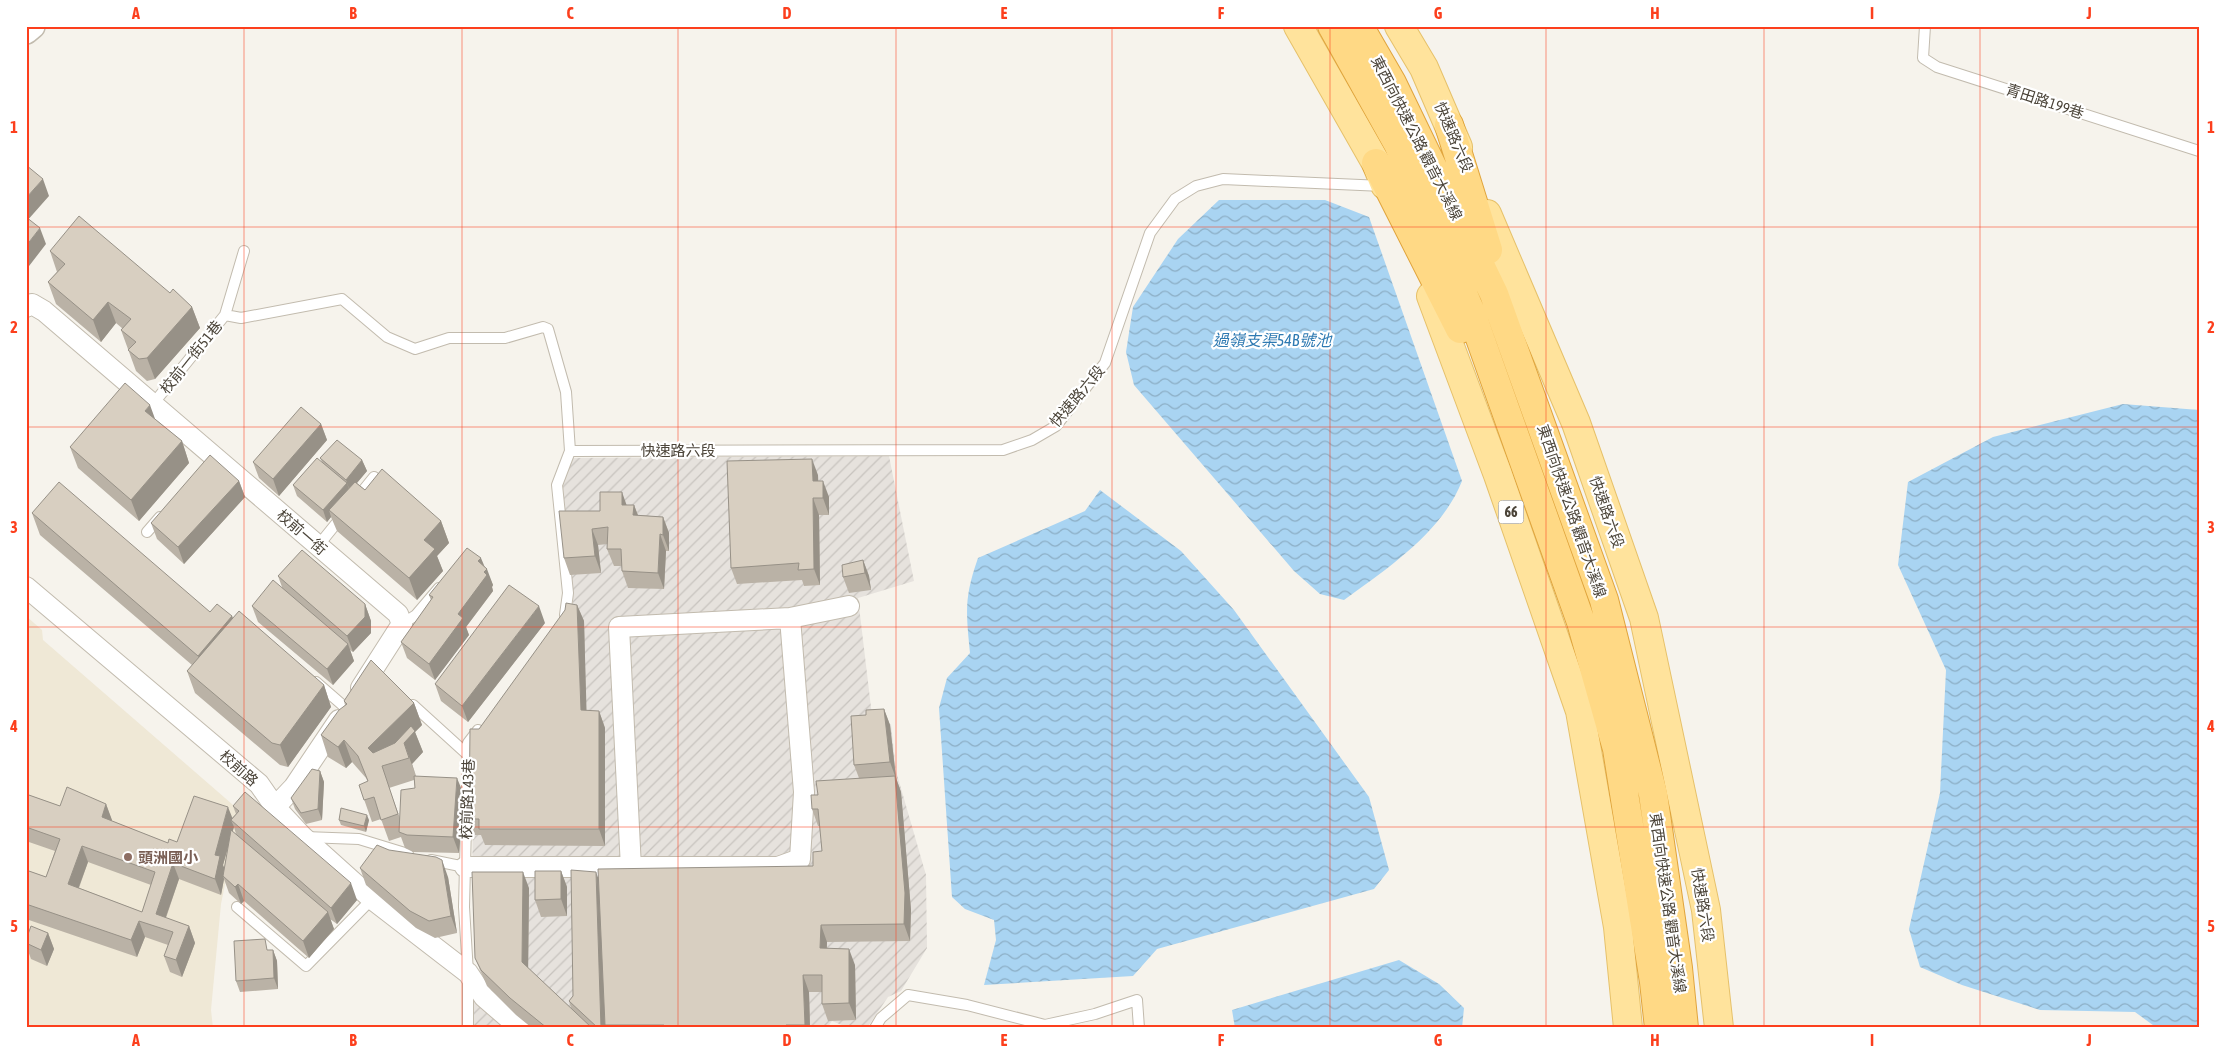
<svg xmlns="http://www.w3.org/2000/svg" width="2225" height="1054" font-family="'Asap Condensed','Noto Sans TC',sans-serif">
  <defs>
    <pattern id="industrial-furrows" width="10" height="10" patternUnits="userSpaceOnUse" patternTransform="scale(1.25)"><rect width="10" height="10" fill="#e6e2dd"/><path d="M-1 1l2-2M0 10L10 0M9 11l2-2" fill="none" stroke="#c7c3be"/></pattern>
    <pattern id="water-waves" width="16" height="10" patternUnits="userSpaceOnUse" patternTransform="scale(1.25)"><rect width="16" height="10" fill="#a9d4f2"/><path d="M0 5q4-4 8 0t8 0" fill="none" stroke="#8caec5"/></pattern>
  </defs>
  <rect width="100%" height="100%" fill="#f6f3ec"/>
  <path fill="url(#industrial-furrows)" d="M889,456L914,581L858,598L873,724H891L896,771L926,875L927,948L901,991L888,997L867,1028H849L832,1021L827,1028H528L481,985L472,887L474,743L574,614L560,488L572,458Z
    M473,1000L506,1028H470L471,1003Z"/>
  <path fill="#efe8d6" d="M26,616L42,630L43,640L240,811L221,904L211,1010L213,1028H26Z"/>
  <path fill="url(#water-waves)" d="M1219,200H1325L1369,217L1462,481C1442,532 1387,569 1344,600L1320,594L1294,571L1134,385L1126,352L1133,307L1178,239Z
    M2123,404L2199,410V1028H2157L2135,1012L2040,1010L1962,985L1920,967L1909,929L1940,793L1946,670L1898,565L1908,482L1993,437Z
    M1100,490L1181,551L1234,610L1369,797L1389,870L1374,889L1157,949L1133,976L984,985L996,940L994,920L965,909L952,897L939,708L947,678L970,653C966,611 964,598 978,558L1085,511Z
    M1399,960L1439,984L1464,1008L1462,1028H1235L1232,1010Z"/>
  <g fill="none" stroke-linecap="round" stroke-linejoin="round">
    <defs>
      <path id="service" d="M1925,26L1923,58L1937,67L2199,151
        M225,315L241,318L342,299L387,337L415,349L449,338H505L543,327L548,329L566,392L570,451L557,485L568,593L565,615
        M153,404L225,315L244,251
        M570,451L1003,450L1032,440L1056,426L1105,363L1150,233L1175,199L1196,186L1223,179L1383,186
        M357,498L374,477
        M147,532L160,517
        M318,546L343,515
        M402,624L416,615L439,588
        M316,682L347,709
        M413,705L468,755
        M305,837L359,839L408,854
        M431,860L465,867
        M237,907L306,966L372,899
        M468,1028V973L464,907L468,743L478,730
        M875,1028L881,1018L908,995L967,1005L1045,1025L1095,1014L1137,1000L1139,1028"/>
      <path id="minor" d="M26,307L32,304L44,311L398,614L402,624L361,688
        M26,587L259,784L275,807L303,837L372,899L468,973L484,997L520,1028
        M275,807L294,787L339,720
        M465,867H778L800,859L804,792L790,618
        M631,868L619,627L790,618L849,606"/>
      <path id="tertiary" d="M26,31L32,26"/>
      <path id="primary" d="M1298,26L1376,163L1385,185
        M1399,26L1424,68L1458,147
        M1487,214L1576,423L1644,618L1706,910L1719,1028
        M1431,296L1498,475L1580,711L1618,927L1628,1028"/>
      <path id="trunk" d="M1332,26L1398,144L1470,310L1581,622L1617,749L1654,982L1659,1028
        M1359,26L1392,83L1494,294L1604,600L1653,794L1678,968L1684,1028
        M1449,125L1488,250
        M1376,163L1460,329"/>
    </defs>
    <use href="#service" stroke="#c2bbae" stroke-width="12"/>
    <use href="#minor" stroke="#c2bbae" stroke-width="22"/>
    <use href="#tertiary" stroke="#c2bbae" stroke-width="28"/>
    <use href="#primary" stroke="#e6c16a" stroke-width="30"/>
    <use href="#trunk" stroke="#e0a43c" stroke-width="30"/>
    <use href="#service" stroke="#fff" stroke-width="10"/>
    <use href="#minor" stroke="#fff" stroke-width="20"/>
    <use href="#tertiary" stroke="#fff" stroke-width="25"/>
    <use href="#primary" stroke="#ffe39c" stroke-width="28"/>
    <use href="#trunk" stroke="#ffd985" stroke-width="28"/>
  </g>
  <path fill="#bab2a6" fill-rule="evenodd" d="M50,251L170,293L192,307L200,328L155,379L147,381L136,371L121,330L123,329L116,323L101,342L56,304L48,282L57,272Z
    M156,420L182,441L189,463L139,521L78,468L70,447Z
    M321,424L327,440L279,496L259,478L253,462Z
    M320,458L362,460L367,471L357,483L365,490L441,521L449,543L437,556L443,571L417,600L337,531L331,517L327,522L297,496L293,485L322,462Z
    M818,475V481L829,497V515H819L820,585L804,586L802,580L737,584L731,568Z
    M239,481L245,497L184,564L157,539L151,523Z
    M626,505H634L638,515L663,517L669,533V551H666L664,589L628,588L622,571V566H614L607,549L608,544L598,545L601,573L570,575L564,558L600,511Z
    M32,513L210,612L232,616L233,618L324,685L331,707L288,767L280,765L195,693L187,671L192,665L40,535Z
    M863,560L869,576L871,590L849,593L843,577Z
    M485,567L493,585L492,587L493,591L466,627L469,635L435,680L407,658L401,642L431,600L429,595Z
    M278,576L365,604L371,621V633L353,652L350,650L354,661L333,685L258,622L252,606L282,587Z
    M577,605L584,621L586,711H599L605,728V846L485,845L481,835H475L469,819L479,729Z
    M545,623L468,722L441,701L435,684Z
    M344,701L414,703L422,725L415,732L423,752L412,764L416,776L464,795L459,853L413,852L405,848L401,837L389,841L381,819L372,822L359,785L368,782L366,778L352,762L346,768L328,757L321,735L345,705ZM414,780L415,788L400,818L389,788Z
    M884,709L890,725L896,778L901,792L911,910L910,941L827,942V948L855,965L856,1020L828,1021L822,1004V992H809L810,1028H532L516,1015L487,986L475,958L529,888L528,968L571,1008L569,1001L573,996L598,879L813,866L822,851L820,826H818L812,809L818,795L859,778L854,765L866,715Z
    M320,771L324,782L322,820L306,824L295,809L291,798Z
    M26,794L60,806L106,804L112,821L168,843L177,842L232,818L236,814L233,806L357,900L337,924L330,919L334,929L309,958L244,901L241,904L229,893L224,879L221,895L179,879L166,918L189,926L195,943L182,977L170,972L164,956L168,945L145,937L137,957L26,919V870L46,877L55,851L26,841ZM234,827L236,834L232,831ZM229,843L224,869L223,865ZM88,862L151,885L142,912L79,888Z
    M339,820H369L366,832L341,825Z
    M360,868L448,877L457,933L435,938L416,928L366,885Z
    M561,871L567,887V916L541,917L535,900Z
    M48,933L54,949L47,966L31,959L26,945V940Z
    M269,950H273L277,961L278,989L240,992L236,981Z"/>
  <path fill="#979187" d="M43,179L49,196L26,222V198Z
    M40,228L46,244L26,270V246Z
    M108,302L116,323L101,342L93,320Z
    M192,307L200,328L155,379L147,358Z
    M150,405L158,427L145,411Z
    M321,424L327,440L279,496L273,479Z
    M182,441L189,463L139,521L131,500Z
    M812,459L818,475L819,497L813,481Z
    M362,460L367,471L350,491L346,480Z
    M239,481L245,497L184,564L178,547Z
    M823,481L829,497V515L823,498Z
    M347,483L351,495L329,510L331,517L327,522L323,510Z
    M622,492L628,509L622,505Z
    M813,498L819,515L820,585L814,569Z
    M634,505L640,521L633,515Z
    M663,517L669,533V551L663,535Z
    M441,521L449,543L437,556L443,571L417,600L409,578L424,540Z
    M592,529L598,545L601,573L595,556Z
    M660,534L666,551L664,589L658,573Z
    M481,558L486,570L487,569L493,585L492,587L493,591L466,627L469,635L435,680L429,664L458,614L478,561Z
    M863,560L869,576L871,590L865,573Z
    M365,604L371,621V633L353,652L347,636Z
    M577,605L584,621L587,727L581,710Z
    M539,606L545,623L468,722L462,706Z
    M232,616L240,638L206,677L198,656Z
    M348,644L354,661L333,685L327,669Z
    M324,685L331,707L288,767L280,745Z
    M414,703L422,725L415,732L423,752L412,764L417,779L404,743L376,770L368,748Z
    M884,709L890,725L896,778L901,792L911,910L910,941L904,924L895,776L890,762Z
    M599,711L605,728V846L599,829Z
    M344,740L352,762L346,768L338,747Z
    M320,771L324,782L322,820L318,809Z
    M457,778L464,795L459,853L453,837Z
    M106,804L112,820L108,834L102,817Z
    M228,807L234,822L231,820L234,827L223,865L226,872L223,876L224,879L221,895L215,879V855Z
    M367,815L369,820L366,832L364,826Z
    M82,846L88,862L74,900L68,884Z
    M442,860L448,877L457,933L451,916Z
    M173,863L179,879L162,928L156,914Z
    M561,871L567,887V916L561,899Z
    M523,872L529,888L528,979L522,962Z
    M596,872L602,888L605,1025L606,1028H601Z
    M351,883L357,900L337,924L331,908Z
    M238,884L244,901L241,904L235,887Z
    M328,912L334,929L309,958L303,941Z
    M139,921L145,937L137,957L131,940Z
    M821,925L827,942L826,965L820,948Z
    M189,926L195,943L182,977L176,960Z
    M48,933L54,949L47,966L41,950Z
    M849,949L855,965L856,1020L849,1003Z
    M273,950L277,961L278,989L274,978Z
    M803,975L809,992L810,1028H806L805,1025Z"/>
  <path fill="#d8cfc1" stroke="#979187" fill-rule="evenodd" d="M26,165L43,179L26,198Z
    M79,216L170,293L173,289L192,307L147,358L139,359L128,350L136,342L121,330L131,319L108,302L93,320L48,282L65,264L50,251Z
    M26,217L40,228L26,246Z
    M125,383L150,405L145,411L182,441L131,500L70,447Z
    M301,407L321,424L273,479L253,462Z
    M337,440L362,460L346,480L320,458Z
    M210,455L239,481L178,547L151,523Z
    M317,458L347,483L323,510L293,485Z
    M812,459L813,481H823V498H813L814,569L798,570L799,563L731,568L727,461Z
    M382,469L441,521L424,540L435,549L409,578L329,510L355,482L365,490Z
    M59,482L210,612L217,604L232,616L198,656L32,513Z
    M600,492H622V505H634L633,515L663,517V535L660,534L658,573L622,571L621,549H607L608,527L592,529L595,556L564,558L559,511H600Z
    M467,548L481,558L478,561L487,569L484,572L487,575L458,614L463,618L429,664L401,642L433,597L429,595Z
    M302,550L365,604V617L347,636L278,576Z
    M863,560L865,573L843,577L842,565Z
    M273,580L348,644L327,669L252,606Z
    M509,585L539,606L462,706L435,684Z
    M566,603L577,605L581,710L599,711V829H479V819H469L470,729H479L565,610Z
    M239,611L324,685L280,745L272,743L187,671Z
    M371,660L414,703L368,748L373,753L395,743L411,726L415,731L404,743L409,758L382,766L398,814L381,820L374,797L364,800L359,785L368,781L358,756L344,740L338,747L321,735L339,710L347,704L344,701Z
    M884,709L890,762L854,765L851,716L866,715V710Z
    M312,769L320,771L318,809L301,813L291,798Z
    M414,776L457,778L453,837L407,835L399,832L401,790L415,788Z
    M895,776L905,893L904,924L821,925L820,948L849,949V1003L822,1004V975H803L805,1025H786L784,1028H663L664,1025H605L598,869L813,866V852L822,851L818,809H812L811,795H818L816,781Z
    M67,787L106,804L102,817L168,843L169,839L177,842L194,796L228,807L215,855L220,856L215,879L173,863L156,914L189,926L176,960L164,956L173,932L139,921L131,940L26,904V870L46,877L60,839L26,827V794L60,806ZM82,846L155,872L142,912L68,884Z
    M245,792L351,883L331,908L231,820L239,811L233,806Z
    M341,808L367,815L364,826L339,820Z
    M231,830L328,912L303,941L238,884L235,887L223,876Z
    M377,845L389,850L436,857L442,860L451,916L429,921L410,911L360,868Z
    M571,870L596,872L601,1028H598L569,1001L573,996Z
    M535,871H561V899L535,900Z
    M472,872H523L522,962L592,1028H547L510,998L481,970L475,958Z
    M31,926L48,933L41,950L26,943V940Z
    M265,939L267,950H273L274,978L236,981L234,941Z"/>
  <path fill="none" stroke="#fc3f1d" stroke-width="1" stroke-opacity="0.55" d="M244,26V1028M462,26V1028M678,26V1028M896,26V1028M1112,26V1028M1330,26V1028M1546,26V1028M1764,26V1028M1980,26V1028M26,227H2199M26,427H2199M26,627H2199M26,827H2199"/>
  <circle fill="#8d6e63" stroke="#fff" stroke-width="2" cx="128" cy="857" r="5"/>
  <g text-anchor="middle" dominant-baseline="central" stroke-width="4.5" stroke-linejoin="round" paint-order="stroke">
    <rect fill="#fff" stroke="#817c74" stroke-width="1" x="1498.5" y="500.5" width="25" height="23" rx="4"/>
    <g font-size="14" font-weight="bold" fill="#4b4439">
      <text x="1511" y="512">66</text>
    </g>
    <g font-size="15" fill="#4b4439" stroke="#fff">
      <text transform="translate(2045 101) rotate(18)">青田路199巷</text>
      <text transform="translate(1454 137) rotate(67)">快速路六段</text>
      <text transform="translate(1417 138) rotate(63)">東西向快速公路 觀音大溪線</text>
      <text transform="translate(191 357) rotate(-51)">校前一街51巷</text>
      <text transform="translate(1077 396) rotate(-50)">快速路六段</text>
      <text x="678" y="450">快速路六段</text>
      <text transform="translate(1572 511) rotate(71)">東西向快速公路 觀音大溪線</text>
      <text transform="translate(1607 512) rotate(71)">快速路六段</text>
      <text transform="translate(302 532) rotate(41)">校前一街</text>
      <text transform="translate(239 768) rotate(42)">校前路</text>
      <text transform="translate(467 799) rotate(-88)">校前路143巷</text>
      <text transform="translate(1668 903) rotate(82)">東西向快速公路 觀音大溪線</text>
      <text transform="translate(1703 905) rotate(81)">快速路六段</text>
    </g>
    <g font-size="15" font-weight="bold" fill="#785e54" stroke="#fff" text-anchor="start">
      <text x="138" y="857">頭洲國小</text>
    </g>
    <g font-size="16" font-style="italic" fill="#2e7ab2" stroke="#fff">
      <text x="1272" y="340">過嶺支渠54B號池</text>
    </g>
  </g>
  <rect width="2225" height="1054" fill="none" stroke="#ffffff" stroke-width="55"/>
  <rect x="28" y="28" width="2170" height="998" fill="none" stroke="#fc3f1d" stroke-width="2"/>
  <g font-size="16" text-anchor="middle" font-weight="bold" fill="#fc3f1d">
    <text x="136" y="19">A</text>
    <text x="353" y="19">B</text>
    <text x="570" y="19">C</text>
    <text x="787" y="19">D</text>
    <text x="1004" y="19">E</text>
    <text x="1221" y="19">F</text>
    <text x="1438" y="19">G</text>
    <text x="1655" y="19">H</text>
    <text x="1872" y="19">I</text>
    <text x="2089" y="19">J</text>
    <text x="14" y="133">1</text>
    <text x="2211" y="133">1</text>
    <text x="14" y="333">2</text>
    <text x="2211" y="333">2</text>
    <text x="14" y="533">3</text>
    <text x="2211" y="533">3</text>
    <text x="14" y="732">4</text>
    <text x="2211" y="732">4</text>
    <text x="14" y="932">5</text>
    <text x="2211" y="932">5</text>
    <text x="136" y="1046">A</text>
    <text x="353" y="1046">B</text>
    <text x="570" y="1046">C</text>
    <text x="787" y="1046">D</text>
    <text x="1004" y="1046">E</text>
    <text x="1221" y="1046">F</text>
    <text x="1438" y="1046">G</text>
    <text x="1655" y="1046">H</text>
    <text x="1872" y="1046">I</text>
    <text x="2089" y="1046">J</text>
  </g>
</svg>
